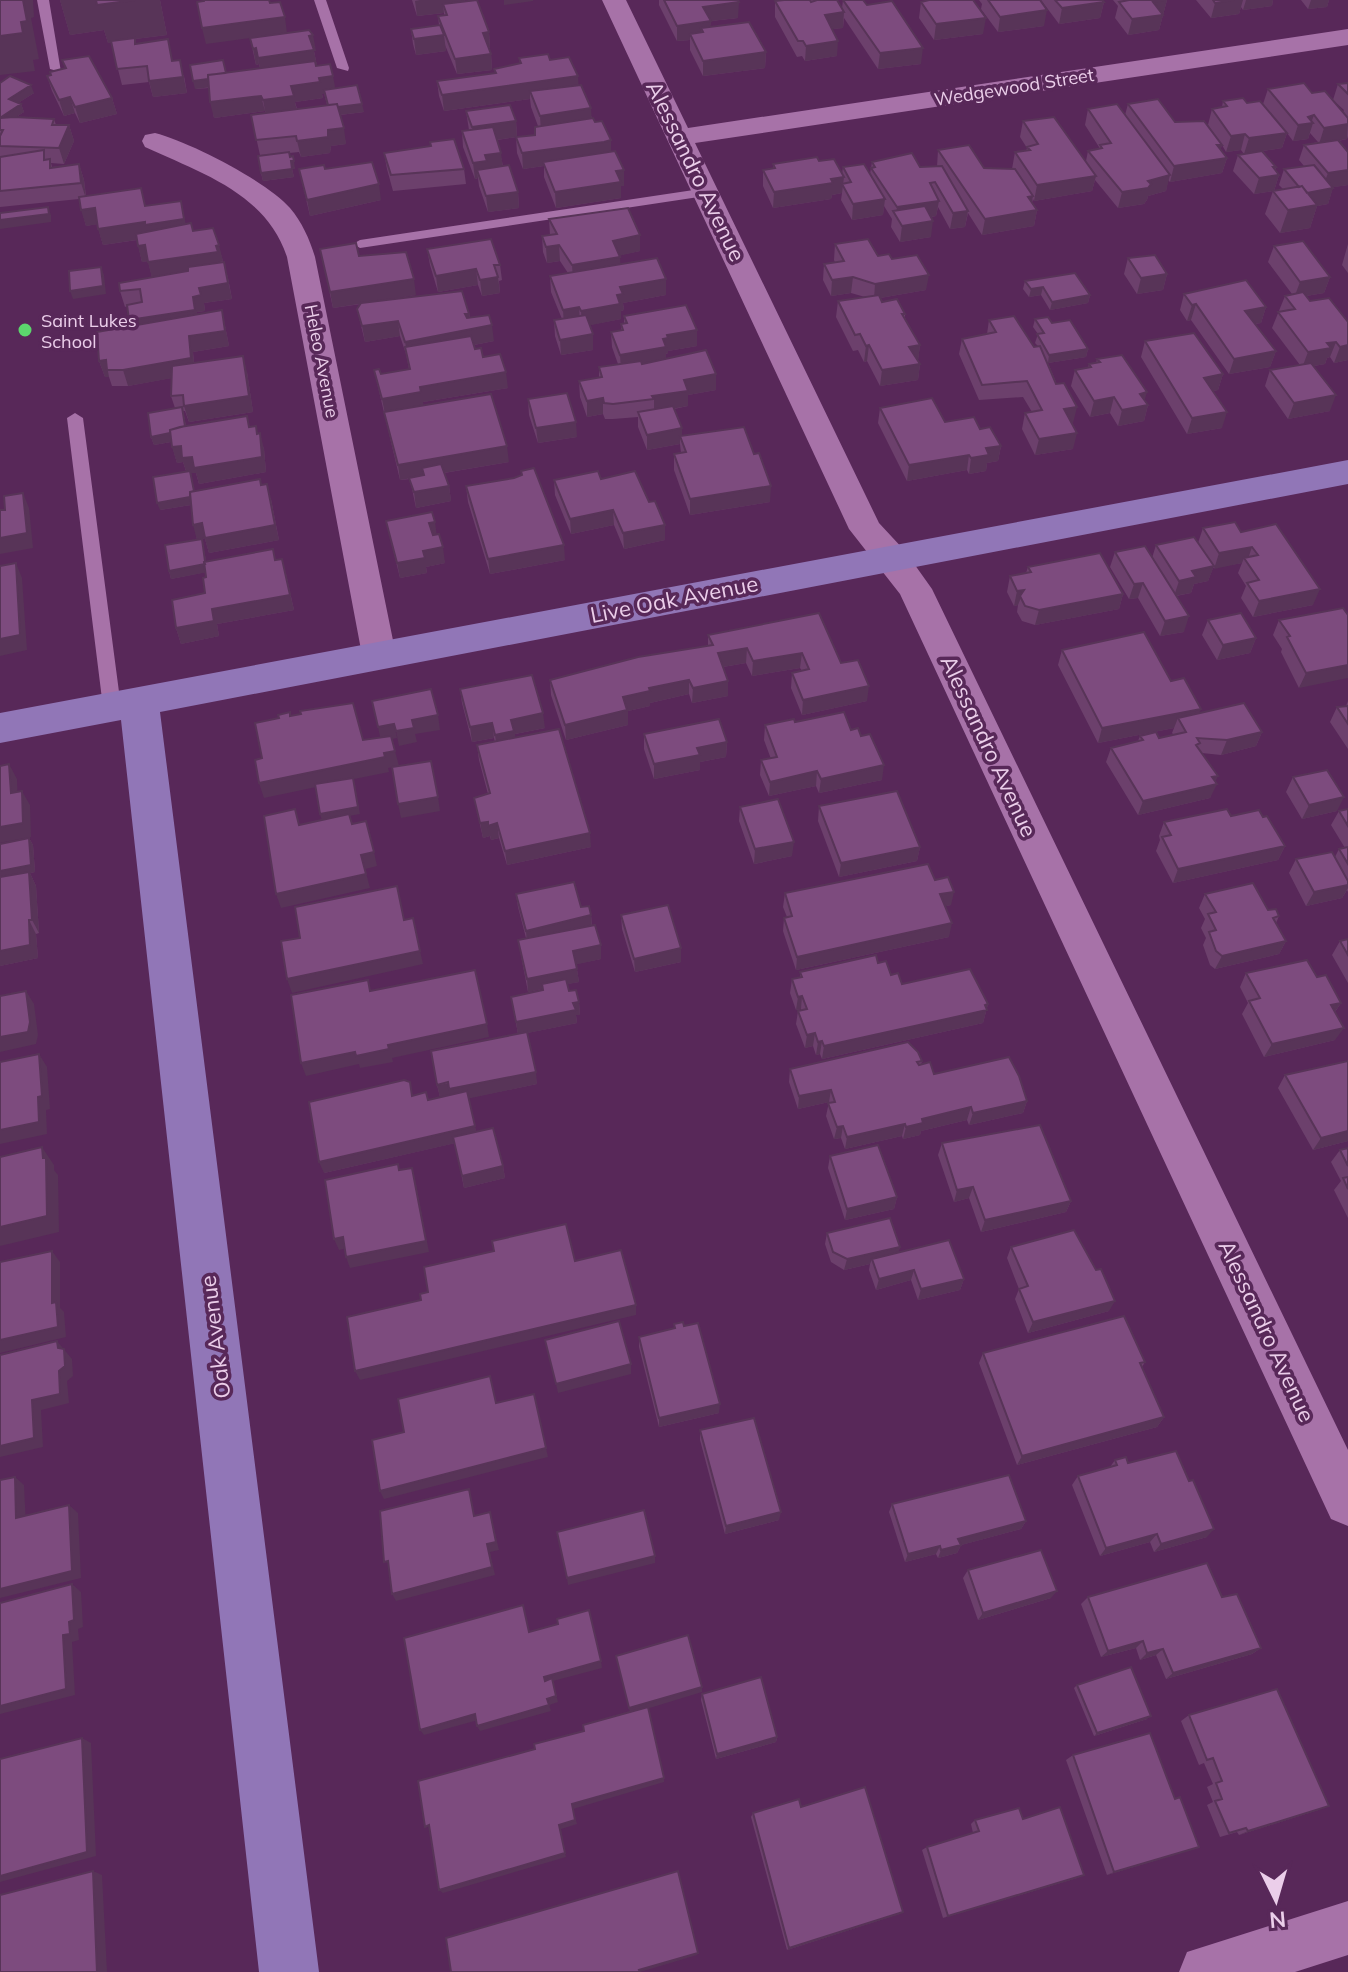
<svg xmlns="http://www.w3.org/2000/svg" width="1348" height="1972" font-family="Mulish,sans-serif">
  <rect width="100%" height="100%" fill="#582859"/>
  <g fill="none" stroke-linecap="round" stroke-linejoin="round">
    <path fill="#a772a8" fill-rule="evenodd" d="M37,0H49L61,72L50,69Z
      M314,0H326L349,68L348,71L337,68Z
      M707,188L714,192L712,195L360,248L353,244L360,240Z
      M75,413L83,418L121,707L112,714L103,707L67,418Z"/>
    <path fill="#a772a8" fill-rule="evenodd" d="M602,0H626L688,128L1348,29V45L695,143L879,523L905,551L932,589L1348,1450V1526L1331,1519L900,594L849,529Z
      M155,133C190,142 266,181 290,208C302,222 310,240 315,257L396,655L391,664L379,668L367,664L362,655L287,257C266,193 201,173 145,147L142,141L145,135Z
      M1348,1901V1955L1295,1972H1179L1187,1952Z"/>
    <path fill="#9176b7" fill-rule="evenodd" d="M1348,460V484L160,712L319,1972H259L121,720L0,743V713Z"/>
  </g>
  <path fill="#6c406c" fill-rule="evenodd" d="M60,0H160L167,35L135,39L136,44L173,61L184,76L187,93L153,97L149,82L122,85L111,42L108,43L104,30L70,35Z
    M412,0H464L489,32L490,47L489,48L491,54L492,70L457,74L445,45L446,51L416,55L413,44L411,29L439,25L438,16L444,15V13L417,16Z
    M659,0H738V18L711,21L710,27L766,52L765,68L703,76L690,50V40L677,41L659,5Z
    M784,0H837L842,8L843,0L867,5L921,64L878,69L844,18L843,28L832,29L837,56L805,61L802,56L797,57L775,17V1Z
    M979,0H1040L1044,26L998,32L981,9L982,4Z
    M1041,0H1102L1104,2L1100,18L1059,24Z
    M1113,0H1167L1159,30L1128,35L1115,18L1118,6Z
    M1196,0H1273L1272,6L1243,10L1241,7L1239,14L1211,18Z
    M1301,0H1329L1327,7L1308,9Z
    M921,2L983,34L934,40L919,18Z
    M250,38L316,51H314L317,66L335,88L364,112L340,115L346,144L331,146L330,153L301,157L299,152L289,153L295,169H292L294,177L263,181L261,173L278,154L260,155L251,115L265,113V111L214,118L209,88L195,89L226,73L260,68L259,64L256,65ZM324,93L327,105L297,109L295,102L323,98L322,94Z
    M519,58L550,60L578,86L592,118L611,140V151L624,170V186H621V198L556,208L544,177V166L523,169L517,153L516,137L535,135L538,126L531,107L530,99L444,111L439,96L437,81L495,73L494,69L520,63Z
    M62,60L112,98L117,114L80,123L75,113L64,116L52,91L47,76L65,68Z
    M0,83L34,93L18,103L21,104L24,112L16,117L54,119L56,125H69L74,141L64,164L51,163L52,167L79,164L84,180L86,196L146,206L186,224L193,231L213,228L228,278L232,299L204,303L205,311L197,312V315L222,310L229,346L193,352L194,363L247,372L253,412L189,422L185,411H183L186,426L250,427L258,434L264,449L266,472L199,484L196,473H191L194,491L261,485L271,499L279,540L209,553L205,539H202L206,561L276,560L286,574L294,610L217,624L219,636L181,644L176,628L205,593L206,577V572L171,579L169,571L197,540L191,505L160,510L186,471L183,462L177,463L171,442L154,445L151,437L175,408L171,396V378L128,386H112L109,377H105L99,361L131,326L127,306L125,307L120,291L152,277L148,261L142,262L137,240L103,245L97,224L86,226L79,199L0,207Z
    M1348,83V136L1347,139L1338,141L1348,185L1333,187L1328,204L1317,206L1310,228L1280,233L1265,214L1273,191L1283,189L1279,185L1284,169L1304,166L1299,160L1304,145L1318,142L1310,133L1308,139L1293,141L1287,133L1282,148L1263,151L1276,167L1275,170L1279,175L1274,191L1254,194L1233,171L1238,155L1244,154L1241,150L1226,152L1222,145L1220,150L1227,158L1222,173L1170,182L1168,180L1166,191L1148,196L1147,200L1144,204L1118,208L1095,180L1092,191L1034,201L1033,199L1032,203L1037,210L1034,226L982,235L968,213L965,227L950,229L938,207L936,216L931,217V237L900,242L891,227L892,219L884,206L883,215L852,220L841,200L842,193L832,195L831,199L773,208L763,186V170L773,168V164L819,161L842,174L843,167L870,174L872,162L920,167H937L938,150L984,168L1012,169L1015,152L1026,151L1027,148L1020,137L1023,121L1086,161L1088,151L1099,149V147L1085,125L1088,109L1125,115L1128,104L1219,141L1208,125L1212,109L1222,107L1223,101L1263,104L1268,89L1312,93L1343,112L1344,110L1333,100L1338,84Z
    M466,111L516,121L517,137L497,140L503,166L518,192L519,208L488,212L479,186L478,178L475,179L463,147L462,131L469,130Z
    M430,142L464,169L466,184L393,191L387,169L384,153L430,146Z
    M299,169H325L381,200L310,216Z
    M549,219L640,251L620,255V264L666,295L623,303L624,310L621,311V319L589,325L593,334V350L561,355L555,336L554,320L562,319L551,292L550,276L568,273L560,261L547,263L543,252L542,236L550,235Z
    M835,244L892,259L926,290L880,298L882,302L905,314V318L920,345L918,360L920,364L918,380L880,386L867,361L864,362L858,350L853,351L836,317L838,301L865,297L851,293L831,296L823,280L824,264L835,262L834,260Z
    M1348,244V273L1342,265Z
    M1274,246L1330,277L1324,293L1306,296L1310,301L1348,322V360L1334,363L1330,357L1327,358L1325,364L1314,366L1330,411L1288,419L1265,386L1270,370L1300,365L1272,328L1285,296L1292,294L1268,262Z
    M320,249L359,256L416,295L377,301L469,314L470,318L494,341L474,345L475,349L483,357L508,388L423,402V405L509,462L444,473L449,486L451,501L416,508L410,479L400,480L374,370L381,374L409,369L406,354L400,336L365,342L357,309L361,304L333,308Z
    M427,249L500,265L502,280L499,281L500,293L482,296L478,285L438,292L430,265Z
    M1128,258L1167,274L1163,290L1137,294L1124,274Z
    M1025,281L1090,295L1088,303L1050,310L1041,295L1029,297L1023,289Z
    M1184,294L1266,307L1261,323L1255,324L1276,351L1270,367L1229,374L1191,320L1187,321L1180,310Z
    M624,316L697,330V346L668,351V353L666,354V358L716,374V390L688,395V406L674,409L682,428V436L770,502L690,515L674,470V454L681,453L680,444L647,450L638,427V417L613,419H605L603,414L587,417L580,397L579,381L599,378V367L618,364L612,347L611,332L621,330V324L624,323Z
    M1035,319L1052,323L1088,349L1086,357L1048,363L1073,423H1072L1073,449L1035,455L1022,429L1025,413L1032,412L1023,397L979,400L959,354L962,339L987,334L989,320L1034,347L1038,346L1035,343L1038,334L1033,327Z
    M1145,341L1223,374L1218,390L1213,391L1222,428L1187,434L1141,357Z
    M1097,359L1145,401L1148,405L1144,421L1118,426L1110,413L1090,417L1071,386L1075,370L1088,368L1089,364L1096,363Z
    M528,399L577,437L538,443L529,415Z
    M880,408L980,429L1001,446L998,461L987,463L986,471L969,474L967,470L907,481L878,423Z
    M521,471L565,560L490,574L468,502L466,486L514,478L522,475Z
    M601,479L649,502L665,525V540L624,549L614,525L571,534L555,495L554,480Z
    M386,521L437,535L445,563L426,567L427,573L400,578Z
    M1203,528L1241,532L1313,605L1253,617L1241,598L1246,586L1238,573L1242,563L1213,568L1208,581L1194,584L1191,593L1176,596L1184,632L1160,636L1138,598L1129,599L1110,567L1115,552L1152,558L1156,545L1198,543Z
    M1028,567L1123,594L1119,609L1035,625L1022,621L1017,612L1018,605L1014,606L1007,592L1010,576L1026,573Z
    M1343,608L1299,688L1281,652L1282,649L1273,635L1279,620Z
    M819,613L841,663L867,701L802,715L791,688L792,673L802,671L800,668L752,676L746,663L723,667L728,696L692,703L689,694L650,703V706L628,711V725L566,740L551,695L550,680L708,646V635Z
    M1208,620L1256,638L1250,653L1217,660L1202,635Z
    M1062,650L1171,681L1200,713L1262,732L1256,746L1221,755L1202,753L1215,782L1210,798L1138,815L1106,762L1111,748L1138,741L1140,736L1159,738L1174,735L1172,733L1174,728L1098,743L1058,665Z
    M460,689L545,728L515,734V738L591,847L507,865L499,838L491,840L490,836L483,838L474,798L488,794L479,760L477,745L495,742L494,738L472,742L462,703Z
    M1348,701V749L1330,722L1337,707L1346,706Z
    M795,722L851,730L882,780L819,793L816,786L769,796L760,775L761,760L771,759L764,740L765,725Z
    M644,734L727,742L726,757L700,762V770L654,779L644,749Z
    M1293,777L1337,811L1302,819L1286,792Z
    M819,806L920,847L917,861L839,877L818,821Z
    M740,807L792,856L754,864L739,821Z
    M1348,809V892L1347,890L1342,898L1306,906L1289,873L1296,859L1335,857L1339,849L1345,848L1331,825L1339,811Z
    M1231,816L1285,846L1278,860L1173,883L1156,851L1160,840L1159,836L1164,822Z
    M29,838L33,845L35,872L30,873L36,886L39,933L36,934L38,958L0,966Z
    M935,880L951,905L945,906L949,937L796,970L783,931L784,918L787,917L783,907L785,893Z
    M516,894L581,907L591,915L592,925L601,959L576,964L579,982L567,984L569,991L579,1002L580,1015H576L577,1023L527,1033L537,1084L468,1098L476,1132L503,1166L505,1178L464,1188L455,1143L324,1173L413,1095L428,1100L440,1097L437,1085L518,1034L511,997L542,991V989L528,992L518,940L526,938L518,907Z
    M1205,894L1268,910L1279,916L1276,923L1286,941L1279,954L1215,969L1210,965L1203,945L1206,938L1201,928L1205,919L1199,908Z
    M621,915L681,962L635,972L622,929Z
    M1348,939V983L1332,955L1340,941Z
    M878,963L902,984L988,1004L983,1023L822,1059L820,1054L816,1055L813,1046L805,1048L796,1024L798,1011L801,1010V1009L796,1010L790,993L792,979L800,977V972Z
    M1246,973L1317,977L1341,1003L1335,1012V1040L1264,1057L1242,1014L1248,1003L1240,987Z
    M922,1061L921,1065L934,1074L1027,1101L1023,1113L969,1125L967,1120L921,1131L920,1135L903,1139L902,1136L845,1149L841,1138L834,1139L826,1116L829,1102L798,1109L789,1082L790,1069Z
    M1285,1075L1348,1141L1313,1150L1278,1088Z
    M942,1143L1071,1201L1066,1212L981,1232L969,1198L954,1202L938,1155Z
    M1348,1148V1218L1334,1190L1341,1181L1331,1162L1340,1150Z
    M830,1156L897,1197L894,1209L845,1220L828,1168Z
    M827,1233L900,1247L898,1252L964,1279L960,1290L918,1300L911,1280L876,1290L869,1270L870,1264L844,1270L831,1262L825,1244Z
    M1011,1247L1109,1311L1028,1333L1015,1299L1019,1289L1007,1258Z
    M674,1324L684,1326L719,1413L659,1427L639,1347V1337L674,1328Z
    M983,1353L1145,1362L1142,1367L1164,1417L1157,1427L1017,1465L979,1363Z
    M700,1430L779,1520L725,1534L700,1440Z
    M1115,1460L1128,1463L1207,1537L1154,1552L1150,1542L1100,1556L1072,1485L1078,1476L1110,1467Z
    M892,1504L1026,1521L1021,1529L961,1545L957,1553L938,1558L936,1554L905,1562L889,1512Z
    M968,1570L1051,1598L978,1620L963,1578Z
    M1088,1597H1222L1261,1648L1252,1654L1166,1679L1156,1655L1140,1660L1136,1648L1101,1657L1081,1604Z
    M1077,1685L1147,1719L1094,1736L1074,1688Z
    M702,1694L777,1737L776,1742L716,1759L701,1700Z
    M1189,1715L1318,1810L1239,1835L1237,1832L1220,1837L1207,1805L1213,1802L1207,1787L1213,1784L1204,1763L1199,1765L1181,1721Z
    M1073,1755L1175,1799L1190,1850L1107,1875L1066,1760Z
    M753,1813L903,1912L899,1914L787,1950L751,1817Z
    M1023,1819L1084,1875L1077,1878L943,1918L922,1850L927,1847L973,1833L971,1824L975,1820Z"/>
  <path fill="#583458" d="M23,0H33L34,17L31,18L39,59L33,60L35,71L0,75V36L21,22Z
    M60,0H160L167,35L135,39L139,59L135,39L108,43L104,30L70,35Z
    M420,0H464L465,10L443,4L444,13L417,16L415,1Z
    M504,0H533V1L504,5Z
    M1167,0L1159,30L1128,35L1132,19L1153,2Z
    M1234,0H1243L1239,14L1211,18L1215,3Z
    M1246,0H1273L1272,6L1243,10Z
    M1311,0H1329L1327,7L1308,9Z
    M739,2L738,18L711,21L710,37L703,32L701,28V38L690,34V40L677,41V26L703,7Z
    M1104,2L1100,18L1059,24L1062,8Z
    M1047,10L1044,26L998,32L1000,17Z
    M844,12L843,28L824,30L825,15Z
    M285,17L287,33L206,44L202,28Z
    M986,18L983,34L934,40L936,24Z
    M489,32L490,47L484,48L483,33Z
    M313,35L316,51H314L317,66L261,74L258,58L309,36Z
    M444,35L446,51L416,55L414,39Z
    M838,41L837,56L805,61L806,46Z
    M256,48L259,64L256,65L253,49Z
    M923,48L921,64L878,69L880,53Z
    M766,52L765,68L703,76V61Z
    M491,54L492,70L457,74L455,59Z
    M180,60L187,93L153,97L149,81Z
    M333,76L336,92L322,94L323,98L295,102L297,111L266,116L263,100L291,86L319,78Z
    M578,76L579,92L530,91V99L444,111L442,95Z
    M227,77L229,85L195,89L193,81Z
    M31,85L34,93L12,107L9,99Z
    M261,96L265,111L214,118L210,102Z
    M70,97L75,113L64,116L59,100Z
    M112,98L117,114L80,123L75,107Z
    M21,104L24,112L2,126L0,118Z
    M362,104L364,112L331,116L329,108Z
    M591,108L592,124L541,132L540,116Z
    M1314,115L1311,123H1313L1308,139L1293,141L1298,125L1308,117Z
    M516,121L517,137L474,143L472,127Z
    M1348,124L1347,139L1319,144L1324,128Z
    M69,125L74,141L64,164L59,148Z
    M344,128L346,144L331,146L330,153L301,157L297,141L328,130Z
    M1287,133L1282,148L1244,154L1249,138Z
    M1245,134L1241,150L1226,152L1231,136Z
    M611,140V156L543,162L544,166L523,169L522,153Z
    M1217,145H1222L1218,159L1227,158L1222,173L1170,182L1174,166Z
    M501,153L503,168L477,170L478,178L475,179L473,163L485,155Z
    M291,161H294L295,169H292Z
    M79,164L84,180L86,199L81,183Z
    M292,169L294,177L263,181L261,173Z
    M624,170V186H621V198L556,208L555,192L616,171Z
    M1348,170V185L1322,189L1328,173Z
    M1170,175L1166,191L1148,196L1147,200L1144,204L1118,208L1122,192L1148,181Z
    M1279,175L1274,191L1254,194L1259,178Z
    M1096,176L1092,191L1034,201L1037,185Z
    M844,177L842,193L832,195L831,199L773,208L774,192Z
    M379,184L381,200L310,216L307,200Z
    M1333,188L1328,204L1317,206L1310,228L1280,233L1288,210L1304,193Z
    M518,192L519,208L488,212L486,196Z
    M1033,196L1030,211L1037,210L1034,226L982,235L985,219L1028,197Z
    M885,199L883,215L852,220L853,204Z
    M181,201L188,235L149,238L103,245L98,229Z
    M939,201L936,216L900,222L896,215L897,207Z
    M48,207L51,215V222L0,229V220Z
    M95,208L100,224L86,226L81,210Z
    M968,211L965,227L950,229L953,213Z
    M933,221L931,237L900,242L902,226Z
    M640,235V251L614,257L613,241Z
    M145,245L150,261L142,262L138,246Z
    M219,245L223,261L220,262L216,246Z
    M559,245L560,261L547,263L546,247Z
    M218,252L222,268L152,278L148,262Z
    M620,257L621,273L573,281L572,265Z
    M224,262L232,299L204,303L205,311L197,312L199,325L134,336L129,320L193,297L199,288Z
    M101,267L104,275L106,294L73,299L70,291Z
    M476,269L478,285L438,292L436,276Z
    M1167,274L1163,290L1137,294L1141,278Z
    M929,275L926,290L874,299L875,284Z
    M498,277L500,293L482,296L480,280Z
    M853,277L851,293L831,296L832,280Z
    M1330,277L1324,293L1294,298L1300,282Z
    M414,279L416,295L333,308L330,292Z
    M666,279V295L623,303L624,310L621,311V319L582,327L581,311L617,295L620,287Z
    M1043,287L1041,295L1029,297L1031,289Z
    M1090,295L1088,303L1050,310L1052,302Z
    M1196,304L1191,320L1187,321L1192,305Z
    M579,307L580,322L564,325L563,310Z
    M1266,307L1261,323L1240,326L1245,311Z
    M222,310L229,346L193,352L195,374L128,386L123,370L189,336Z
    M465,314H469L471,329L492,325L494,341L408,358L405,342Z
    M398,321L400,336L365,342L362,326Z
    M697,330V346L668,351V353L666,354V362L621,370L620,355L663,339L667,335Z
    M593,334V350L561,355L560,340Z
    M1336,342L1330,357L1327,358L1325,364L1302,368L1308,352L1327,343Z
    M869,345L867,361L864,362L866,346Z
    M920,345L918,361L909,347Z
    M1348,345V360L1334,363L1340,347Z
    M1088,349L1086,357L1048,363L1049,355Z
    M1276,351L1270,367L1229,374L1234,359Z
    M243,356L247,372L253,412L189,422L184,406Z
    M106,360L109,377H105L99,361Z
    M920,364L918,380L880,386L882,370Z
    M506,372L508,388L423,402L424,408L385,414L382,399L420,387Z
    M716,374V390L688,395V406L654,412V399L652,396L684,380Z
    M1223,374L1218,390L1199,394L1204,378Z
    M1147,392L1143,406L1148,405L1144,421L1118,426L1122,410L1140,394Z
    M1336,395L1330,411L1288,419L1294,403Z
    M1114,397L1110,413L1090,417L1094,401Z
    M603,398V414L587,417V401Z
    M182,407L188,439L154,445L151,437Z
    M1077,407L1073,423L1060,425L1064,409Z
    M1227,412L1222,428L1187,434L1192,418Z
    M576,422L577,437L538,443L536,428Z
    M682,428V442L680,436V444L647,450V435Z
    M260,433L264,449L266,472L199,484L196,473H191L197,504L160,510L157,503L187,474L183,462L177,463L172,447Z
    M1077,433L1073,449L1035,455L1039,439Z
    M507,446L509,462L425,476L422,468L424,476L400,480L398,465Z
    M1001,446L998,461L987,463L986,471L969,474L971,458L986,448Z
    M969,455L967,470L907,481L909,465Z
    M267,484L279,540L209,553L205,539H202L208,572L171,579L169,571L197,540L193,525Z
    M449,486L451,501L416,508L414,492Z
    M771,486L770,502L690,515V499Z
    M23,493L29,508L33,548L0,554V538Z
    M613,510L614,525L571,534L570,519Z
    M435,522L437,537L431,538L429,523Z
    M665,525V540L624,549L623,533Z
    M564,545L565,560L490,574L488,559Z
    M443,547L445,563L426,567L427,573L400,578L397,563L423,551Z
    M1252,547L1247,562L1244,558L1242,563L1214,569L1219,553Z
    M282,559L294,610L217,624L219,636L181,644L176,628L212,609Z
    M16,563L22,578L27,650L0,656V639Z
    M1214,566L1208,581L1194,584L1191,593L1174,596L1179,581L1192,571Z
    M1143,583L1138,598L1129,599L1134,584Z
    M1320,589L1313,605L1253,617L1259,601Z
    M1024,590L1018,605L1014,606L1017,591Z
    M1123,594L1119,609L1035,625L1039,610Z
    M1189,616L1184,632L1160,636L1165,621Z
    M1256,638L1250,653L1217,660L1223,645Z
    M747,648L746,663L717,668L718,653Z
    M802,653L800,668L752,676L753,661Z
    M1348,665V678L1299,688L1306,673Z
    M689,680V694L650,703V706L628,711V725L566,740L565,725L623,697L649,688Z
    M728,681V696L692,703L693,688Z
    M869,686L867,701L802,715L803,700Z
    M1201,709L1196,723L1178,718L1174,728L1098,743L1102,728Z
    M543,713L545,728L515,734L516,746L497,749L495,735L511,720Z
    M438,715L440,730L415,734L417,742L399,746L396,731L412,720Z
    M492,723L494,738L472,742L470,727Z
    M394,724L397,738L381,741L378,727Z
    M1262,732L1256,746L1221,755L1227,740Z
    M727,742L726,757L700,762V770L654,779V764L697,748Z
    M395,751L399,766L388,768L389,772L354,779L360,814L322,821L320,814L354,779L264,798L259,783Z
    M9,764L17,779L18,808L11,793Z
    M884,765L882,780L819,793L821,779Z
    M817,771L816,786L769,796L770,782Z
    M1218,776L1214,784H1217L1210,798L1138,815L1143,801Z
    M22,791L30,805L31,837L0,843V827Z
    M438,797L440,811L401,818L398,804Z
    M1344,797L1337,811L1302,819L1309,805Z
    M488,822L490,836L483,838L480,823Z
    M497,823L499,838L491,840L488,826Z
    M590,833L591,847L507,865L505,851Z
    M29,838L33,845L35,872L30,873L36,886L39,933L32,920L0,879V871Z
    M794,842L792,856L754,864L755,849Z
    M1285,846L1278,860L1173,883L1178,869Z
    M920,847L917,861L839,877L841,863Z
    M374,852L377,866L365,869L370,888L281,908L276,894L361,855Z
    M1348,885V888L1342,898L1306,906L1314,892Z
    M954,892L951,905L937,908L940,894Z
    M591,915L592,929L527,945L526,931Z
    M29,920L36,934L38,958L0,966V951Z
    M952,923L949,937L796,970L797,957Z
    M1286,941L1279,954L1215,969L1222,956Z
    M601,945V959L574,965L573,951Z
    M681,948V962L635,972L634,959Z
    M420,951L423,964L292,993L287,979Z
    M577,969L579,982L543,989L542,984V989L528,992L527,979Z
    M26,991L34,1004L38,1035L36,1044L0,1052V1037Z
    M802,996L801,1009L796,1010L798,997Z
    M579,1002L580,1015H576L577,1023L518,1035L516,1022Z
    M1341,1003L1332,1016L1331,1005Z
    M988,1004L983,1023L822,1059L824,1046Z
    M487,1024L489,1037L392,1058L393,1062L360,1068L359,1064L306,1076L301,1063Z
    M1344,1028L1335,1040L1264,1057L1272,1044Z
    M815,1033L813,1046L805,1048L807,1035Z
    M822,1041L820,1054L816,1055L818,1042Z
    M39,1054L47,1067L50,1109L46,1110L47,1134L0,1144V1130L38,1097Z
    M536,1072L537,1084L452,1102L440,1097L437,1085Z
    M831,1090L829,1102L798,1109L799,1096Z
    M1027,1101L1023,1113L969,1125L973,1113Z
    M971,1107L967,1120L921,1131L920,1135L903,1139L906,1127L922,1119Z
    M905,1124L902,1136L845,1149L847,1137Z
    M475,1126L478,1138L324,1173L319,1162Z
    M843,1126L841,1138L834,1139L837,1127Z
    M1348,1131V1141L1313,1150L1321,1138Z
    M42,1147L54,1165V1170L58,1175L59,1232L0,1246V1227L43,1158Z
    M503,1166L505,1178L464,1188L462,1176Z
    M412,1168L415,1179L429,1252L350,1268L346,1257Z
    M973,1187L969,1198L954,1202L957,1190Z
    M897,1197L894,1209L845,1220L847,1209Z
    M1071,1201L1066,1212L981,1232L985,1220Z
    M343,1237L347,1248L339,1250L334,1239Z
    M900,1247L897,1258L872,1259L870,1264L844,1270L847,1259Z
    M52,1251L60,1262V1308L64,1312L66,1337L0,1353V1340L52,1303Z
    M914,1270L911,1280L876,1290L879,1279Z
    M964,1279L960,1290L918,1300L921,1289Z
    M1115,1301L1109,1311L1028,1333L1033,1322Z
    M636,1305V1315L360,1380L355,1371Z
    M57,1341L72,1359L73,1376L67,1381L69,1403L41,1410L43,1447L0,1457V1446L32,1400L58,1348Z
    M631,1364V1374L558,1393L556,1384Z
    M720,1404L719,1413L659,1427V1418Z
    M1164,1417L1157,1427L1017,1465L1022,1456Z
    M546,1448L548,1457L384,1499L380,1491Z
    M15,1477L24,1485L26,1526L16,1518Z
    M69,1505L78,1513L81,1578L0,1598V1589Z
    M490,1512L499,1550L490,1552L495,1575L396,1601L392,1594L487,1544Z
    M781,1512L779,1520L725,1534L726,1526Z
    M1026,1521L1021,1529L954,1547L958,1539Z
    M1214,1529L1207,1537L1154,1552L1161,1544Z
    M1157,1534L1150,1542L1100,1556L1106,1548Z
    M961,1545L957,1553L938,1558L941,1550Z
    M940,1546L936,1554L905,1562L908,1554Z
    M655,1556V1563L568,1585L567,1578Z
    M72,1584L81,1592L83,1627L78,1629L79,1640L72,1642L75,1695L0,1714V1706L63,1635L69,1622Z
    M1057,1591L1051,1598L978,1620L983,1613Z
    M1143,1641L1136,1648L1101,1657L1108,1651Z
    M1261,1648L1252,1654L1166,1679L1173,1673Z
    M1163,1649L1156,1655L1140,1660L1147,1653Z
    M601,1661L602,1668L553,1681L558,1702L549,1705L544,1677Z
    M702,1687V1692L630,1714L629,1708Z
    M549,1705L551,1711L480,1731L477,1726Z
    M475,1714L478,1720L424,1735L420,1730Z
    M1151,1716L1147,1719L1094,1736L1097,1733Z
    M777,1737L776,1742L716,1759L717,1754Z
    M82,1738L91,1743L96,1856L0,1882V1876Z
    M664,1778V1782L573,1809L577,1824L561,1829L566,1857L443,1893L439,1890L559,1825L572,1804Z
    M1329,1806L1318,1810L1239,1835L1248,1831Z
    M1199,1847L1190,1850L1107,1875L1114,1872Z
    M93,1871L102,1875L107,1972H97Z
    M1084,1875L1077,1878L943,1918L948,1916Z
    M903,1912L899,1914L787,1950L789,1948Z
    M698,1953L697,1955L640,1972L639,1970Z"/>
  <path fill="#7d4b7e" stroke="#583458" stroke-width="2" d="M0,0H23L27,21L21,22L23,33L0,36Z
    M96,0H135L97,5Z
    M204,0H269L270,3L280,2L285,17L202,28L197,2L204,1Z
    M477,0L489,32L483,33L491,54L455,59L438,16L447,15L443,4Z
    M664,0H738L739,2L703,7L711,21L677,26Z
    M784,0H810L811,2L817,0H837L844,12L825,15L838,41L806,46L803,41H798L775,1Z
    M843,0H863L867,5L892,1L923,48L880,53Z
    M929,0H973L986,18L936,24L921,2Z
    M988,0H1040L1047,10L1000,17Z
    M1055,0H1102L1104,2L1062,8Z
    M1129,0H1166L1153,2L1163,15L1132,19L1119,2Z
    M1213,0H1234L1215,3Z
    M749,22L766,52L703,61L690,34L703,32L701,28Z
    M440,25L444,35L414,39L411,29Z
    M309,30L313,35L309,36L314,50L258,58L256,48L253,49L250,38Z
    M135,38V44L168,39L172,61L180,60L183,77L149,81L147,66L117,69L111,41Z
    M548,54L550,60L569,57L578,76L442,95L437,81L496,73L494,69L521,63L519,58Z
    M89,56L112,98L75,107L70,97L59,100L47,76L51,75L50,72L66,68L62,60Z
    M223,60L226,73L208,75V79L193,81L190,65Z
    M315,61L316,66L330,64L333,76L319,78L320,82L291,86L294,96L263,100L261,96L210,102L208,75Z
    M10,76L31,85L9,99L21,104L0,118V83Z
    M1304,83L1312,93L1325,91L1348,118V124L1324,128L1314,115L1308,117L1313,123L1298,125L1268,89Z
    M1348,83V94L1338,84Z
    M357,85L362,104L338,107L337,104L328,105L324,90Z
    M581,85L591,108L540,116L530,91Z
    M1243,98L1247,103L1260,101L1287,133L1249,138L1245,134L1231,136L1212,109L1227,106L1223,101Z
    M1158,99L1175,122L1204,121L1222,145H1217L1227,158L1174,166L1128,104Z
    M337,104L344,128L328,130V137L297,141L296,136L256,140L251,115Z
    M1117,104L1170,175L1148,181L1151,184L1148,188L1122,192L1088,151L1102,148L1100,145L1111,143L1088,109Z
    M510,105L516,121L472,127L466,111Z
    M14,117L54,119L52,125H69L59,148L0,146V136L3,130H0V118Z
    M1054,117L1096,176L1037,185L1015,152L1030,150L1027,147L1038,144L1023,121Z
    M593,118L595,122L602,121L611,140L604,142L522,153L516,137L535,135V127Z
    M493,127L501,153L485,155L487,161L473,163L462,131Z
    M454,139L464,169L391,175L384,153L431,146L430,142Z
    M1338,140L1348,152V170L1328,173L1304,145Z
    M969,145L984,168L1015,169L1033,196L1028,197L1037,210L985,219L938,150Z
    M44,150V160L50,159V168L79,164L81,183L0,191V157Z
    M615,151L624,170L616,171L621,182L555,192L543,162Z
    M1262,151L1276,167H1273L1279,175L1259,178L1238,155Z
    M289,152L290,157L293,156L294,161H291L292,169L261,173L258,156Z
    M912,153L920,167L942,166L968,211L953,213L935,182L930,183L939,201L897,207L871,168L875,167L872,162Z
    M817,157L819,161L834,159L844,177L831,179L833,183L774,192L763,170L775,168L773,164Z
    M372,162L379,184L307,200L299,169L324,165L325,169Z
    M864,164L885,199L853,204L842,184L851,182L843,167Z
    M509,165L518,192L486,196L477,170Z
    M1314,165L1333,188L1307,193L1302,186L1299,187L1284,169Z
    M1302,186L1317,205L1288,210L1273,191Z
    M141,188L145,206L181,201L184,219L145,225V222L98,229L95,208L81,210L79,197Z
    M925,206L933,221L902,226L893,211Z
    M48,207L49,214L0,220V213Z
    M628,208L640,235L613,241L620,257L572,265L559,245L546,247L542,236L557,234L549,219Z
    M191,223L193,231L213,228L219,245L216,246L218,252L148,262L145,245L138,246L136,234Z
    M491,239L500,265H494L498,277L480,280L476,269L436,276L427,249Z
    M868,239L878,256L889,254L892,259L917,255L929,275L875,284L853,277L832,280L824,264L844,261L835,244Z
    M1303,241L1330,277L1300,282L1274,246Z
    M356,243L359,256L406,252L414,279L330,292L320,249Z
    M1155,255L1167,274L1141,278L1128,258Z
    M657,258L666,279L620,287L623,294L617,295L620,304L581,311L579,307L563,310L550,276Z
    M224,262L228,283L199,288L201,295L193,297L195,310L129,320L127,305L142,302L140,289L120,291L119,283L188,271V267Z
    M101,267L103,286L70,291L69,271Z
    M1075,273L1090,295L1052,302L1043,287L1031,289L1025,281Z
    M1246,280L1266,307L1245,311L1276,351L1234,359L1196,304L1192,305L1184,294Z
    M462,291L469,314H465L467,318L489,315L492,325L405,342L398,321L362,326L357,309L361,303Z
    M1303,292L1310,301L1329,298L1348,322V345L1340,347L1336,342L1327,343L1331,348L1308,352L1278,312L1295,309L1285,296Z
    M879,295L882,302L897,299L905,314H902L920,345L909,347L920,364L882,370L869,345L866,346L860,334L855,335L838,301Z
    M686,305L697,330L667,335L668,338L663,339L666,347L620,355L611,332L623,330L621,324L627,323L624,316Z
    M222,310L225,331L189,336L191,358L123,370H107L106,360L99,361L97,332Z
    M586,315L593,334L560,340L554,320Z
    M1014,316L1034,347L1040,346L1056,384L1064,383L1077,407L1064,409L1077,433L1039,439L1025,413L1042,410L1027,381L982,385L962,339L996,332L989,320Z
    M1048,317L1052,323L1070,320L1088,349L1049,355L1037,334L1044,333L1035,319Z
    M1194,333L1223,374L1204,378L1227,412L1192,418L1145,341Z
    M471,336L475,349L481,348L483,357L500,354L506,372L420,387L421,392L382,399L374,370L379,369L381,374L410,369L405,347Z
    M706,350L716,374L684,380L688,391L652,396L654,399L613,404L604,403L603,398L587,401L579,381L602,377L599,367L641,361L642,364Z
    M1122,355L1147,392L1140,394L1148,405L1122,410L1114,397L1094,401L1075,370L1091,367L1089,364L1100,362L1097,359Z
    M243,356L249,396L184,406L183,395L171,396L172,366Z
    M1311,363L1336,395L1294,403L1270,370Z
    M567,393L576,422L536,428L528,399Z
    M491,394L507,446L398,465L384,412Z
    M932,398L945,422L974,417L980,429L990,427L1001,446L986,448L989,455L971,458L969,455L909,465L880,408Z
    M673,406L682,428L647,435L638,412Z
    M182,407L185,426L170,430V433L151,437L148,413Z
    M247,416L249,427L256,426L257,434L260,433L262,457L194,468L192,457L182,458L181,446L172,447L170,430L180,427Z
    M744,427L754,454L759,453L771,486L690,499L674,454L686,452L680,436Z
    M441,464L449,486L414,492L409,478L424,475L422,468Z
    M534,468L564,545L488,559L466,486L514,478L522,475L521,471Z
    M190,471L194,491L190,492V497L157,503L153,477Z
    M598,471L601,479L635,471L649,502L655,501L665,525L623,533L613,510L570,519L554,480Z
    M260,479L261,485L267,484L275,525L205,538L202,523L193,525L190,492Z
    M23,493L27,533L0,538V510H5L4,496Z
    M432,512L435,522L429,523L433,535L439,534L443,547L423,551L425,558L397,563L386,521Z
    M1235,522L1241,532L1276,524L1320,589L1259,601L1247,583L1259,580L1244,558L1258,555L1252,547L1219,553L1203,528Z
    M1194,537L1214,566L1192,571L1196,577L1179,581L1156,545Z
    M202,539L205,561L204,562L205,564L169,571L165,545Z
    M1145,546L1189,616L1165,621L1143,583L1134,584L1115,552Z
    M273,549L275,560L282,559L290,595L212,609L214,621L176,628L172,600L205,593L203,578L206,577L204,562Z
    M1100,553L1123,594L1039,610L1025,606L1020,596L1024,590L1017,591L1010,576L1031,572L1028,567Z
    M16,563L20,635L0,639V566Z
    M1343,608L1348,615V665L1306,673L1287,637L1290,636L1279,620Z
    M819,613L841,663L858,660L869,686L803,700L792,673L809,669L802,653L753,661L747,648L718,653L728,681L693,688L689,680L649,688L650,691L623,697L627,710L565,725L550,680L638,657L713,645L708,635Z
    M1241,613L1256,638L1223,645L1208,620Z
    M1144,632L1171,681L1184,678L1201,709L1102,728L1062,650Z
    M532,675L543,713L511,720L514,731L495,735L492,723L470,727L460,689Z
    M431,689L438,715L412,720L414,728L396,731L394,724L378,727L372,701Z
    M353,703L363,740L391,736L395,751L384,753L385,757L259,783L255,760L262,758L255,723L279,718L278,715L290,712V716L301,714L300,711Z
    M1244,703L1262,732L1227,740L1197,738L1200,743L1196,745L1218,776L1212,777L1217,784L1143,801L1111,748L1143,740L1140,736L1156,732L1159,738L1186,732L1178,718Z
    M1348,706V724L1337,707Z
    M844,712L851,730L858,728L861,736L870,734L884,765L821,779L817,771L770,782L761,760L777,757L765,725L794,719L795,722Z
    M719,719L727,742L697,748L700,755L654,764L644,734Z
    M559,729L590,833L505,851L497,823L488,826V822L480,823L474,798L490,793L477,745Z
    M431,761L438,797L398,804L392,767Z
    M9,764L11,793L22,791L23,823L0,827V766Z
    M1327,770L1344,797L1309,805L1293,777Z
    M353,778L358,807L320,814L315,784Z
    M897,791L920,847L841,863L819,806Z
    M778,799L794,842L755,849L740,807Z
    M295,809L299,825L349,814L352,824L366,821L374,852L361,855L366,874L276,894L264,816Z
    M1227,809L1231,816L1259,810L1263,817L1267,816L1285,846L1178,869L1162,837L1171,835L1164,822Z
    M1348,809V826L1339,811Z
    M29,838L31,865L0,871V844Z
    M1348,847V864L1339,849Z
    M1332,852L1348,881V885L1314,892L1296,859Z
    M928,864L935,880L948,877L954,892L940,894L952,923L797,957L784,918L792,916L785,893Z
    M29,872L32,920H29L30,945L0,951V877Z
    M574,882L581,907L589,906L591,915L526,931L516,894Z
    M1253,883L1268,910L1276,909L1279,916L1273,918L1286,941L1222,956L1216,951L1209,932L1216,930L1208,914L1216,912L1205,894Z
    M397,886L404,920L413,918L420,951L287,979L281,941L300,938L295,907Z
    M668,905L681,948L634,959L621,915Z
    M595,925L601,945L573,951L577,969L527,979L518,940Z
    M1348,939V955L1340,941Z
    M876,955L878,963L886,961L891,975L898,973L902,984L970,969L988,1004L985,1005L987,1010L824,1046L822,1041L818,1042L815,1033L807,1035L798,1011L807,1009L802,996L798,997L792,979L802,977L800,972Z
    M1307,960L1317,977L1326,975L1341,1003L1331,1005L1344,1028L1272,1044L1249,1001L1260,998L1246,973Z
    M475,970L487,1024L388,1045L389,1049L356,1056L355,1052L301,1063L291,995L368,980L370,991Z
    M566,979L569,991L576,990L579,1002L573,1003L576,1010L516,1022L511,997L543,990L542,984Z
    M26,991L30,1022L28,1032L0,1037V996Z
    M527,1032L536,1072L449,1089L448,1082L437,1085L431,1051Z
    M908,1042L918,1052L922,1061L917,1062L919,1065L930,1062L934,1074L1009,1057L1019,1076L1027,1101L973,1113L971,1107L922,1119L923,1123L906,1127L905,1124L847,1137L843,1126L837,1127L828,1103L835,1102L831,1090L799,1096L790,1069Z
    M39,1054L42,1096L38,1097L39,1122L0,1130V1062Z
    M1348,1061V1131L1321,1138L1285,1075Z
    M404,1080L410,1082L412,1096L426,1092L428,1100L467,1091L475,1126L319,1162L309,1102Z
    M1040,1125L1071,1201L985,1220L973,1187L957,1190L942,1143Z
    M493,1128L503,1166L462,1176L453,1137Z
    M878,1145L897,1197L847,1209L830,1156Z
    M42,1147L43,1158H46L47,1216L0,1227V1157Z
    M1348,1148V1166L1340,1150Z
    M398,1164L399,1170L412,1168L426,1241L346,1257L343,1237L334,1239L325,1180Z
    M1348,1177V1189L1343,1178Z
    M890,1218L900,1247L847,1259L833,1252L827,1233Z
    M566,1224L575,1261L621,1250L636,1305L355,1371L347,1317L421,1300L420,1294L428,1292L424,1267L494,1251L492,1241Z
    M1074,1230L1096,1270L1101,1269L1115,1301L1033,1322L1019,1289L1028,1286L1011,1247Z
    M949,1240L964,1279L921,1289L914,1270L879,1279L872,1259Z
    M52,1251V1303L56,1302L58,1327L0,1340V1262Z
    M1124,1316L1145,1362L1140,1363L1164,1417L1022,1456L983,1353Z
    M619,1321L631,1364L556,1384L545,1340Z
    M683,1322L684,1326L698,1323L720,1404L659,1418L639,1337L675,1328L674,1324Z
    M57,1341L58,1348L64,1349L65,1366L59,1371L60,1394L32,1400L34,1438L0,1446V1355Z
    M490,1376L496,1403L534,1394L546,1448L380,1491L372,1440L404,1432L398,1399Z
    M754,1418L781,1512L726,1526L700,1430Z
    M1176,1451L1189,1481L1193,1480L1214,1529L1161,1544L1157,1534L1106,1548L1078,1476L1117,1465L1115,1460L1126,1457L1128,1463Z
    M1009,1475L1026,1521L958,1539L961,1545L941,1550L940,1546L908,1554L892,1504Z
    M15,1477L16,1518L69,1505L72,1571L0,1589V1480Z
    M469,1489L474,1516L490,1512L496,1542L487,1544L492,1567L392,1594L388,1561L384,1562L380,1511Z
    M644,1510L655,1556L567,1578L557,1532Z
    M1041,1550L1057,1591L983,1613L968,1570Z
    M1207,1563L1222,1597L1237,1594L1261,1648L1173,1673L1163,1649L1147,1653L1143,1641L1108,1651L1088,1597Z
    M72,1584L74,1620L69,1622L70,1634L63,1635L66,1689L0,1706V1603Z
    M523,1605L529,1632L558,1624L557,1619L589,1610L601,1661L544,1677L545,1681L552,1678L556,1696L547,1699L549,1705L477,1726L475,1714L420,1730L404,1638Z
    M688,1635L702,1687L629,1708L616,1656Z
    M1131,1667L1151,1716L1097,1733L1077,1685Z
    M761,1677L777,1737L717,1754L702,1694Z
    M1277,1689L1329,1806L1248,1831L1246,1828L1229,1833L1215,1801L1222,1799L1216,1783L1222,1781L1213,1758L1207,1760L1189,1715Z
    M648,1707L664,1778L572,1804L575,1820L559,1825L565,1853L439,1890L429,1825L425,1827L418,1781L535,1749L534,1744L584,1731L583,1725Z
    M1150,1733L1175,1799L1180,1797L1199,1847L1114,1872L1073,1755Z
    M82,1738L87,1852L0,1876V1759Z
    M865,1787L903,1912L789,1948L753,1813L799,1799L801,1807Z
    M1060,1807L1084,1875L948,1916L927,1847L979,1831L975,1820L1019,1808L1023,1819Z
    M93,1871L97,1972H0V1895Z
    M678,1871L698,1953L639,1970L640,1972H451L446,1938Z"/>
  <circle fill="#5cd56d" stroke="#582859" stroke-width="3" cx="25" cy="330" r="8"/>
  <g text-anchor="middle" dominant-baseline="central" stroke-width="7" stroke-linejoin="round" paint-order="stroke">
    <g font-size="18" fill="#ebceea" stroke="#582859">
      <text transform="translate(1014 87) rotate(-9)">Wedgewood Street</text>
      <text transform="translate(322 361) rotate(79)">Heleo Avenue</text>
    </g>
    <g font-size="18" fill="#ebceea" stroke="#582859" text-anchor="start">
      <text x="41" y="320">Saint Lukes<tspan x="41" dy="21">School</tspan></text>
    </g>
    <g font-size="22" fill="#ebceea" stroke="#582859">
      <text transform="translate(696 171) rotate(64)">Alessandro Avenue</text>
      <text transform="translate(674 599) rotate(-11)">Live Oak Avenue</text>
      <text transform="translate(989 746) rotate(65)">Alessandro Avenue</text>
      <text transform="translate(1267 1331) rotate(65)">Alessandro Avenue</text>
      <text transform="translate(215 1337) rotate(-97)">Oak Avenue</text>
    </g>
  </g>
  <g transform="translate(1276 1900) rotate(175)" stroke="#582859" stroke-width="6" paint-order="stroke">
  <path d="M0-6L14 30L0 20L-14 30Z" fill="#ebceea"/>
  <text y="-12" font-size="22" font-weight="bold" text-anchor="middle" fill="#ebceea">N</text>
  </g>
</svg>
